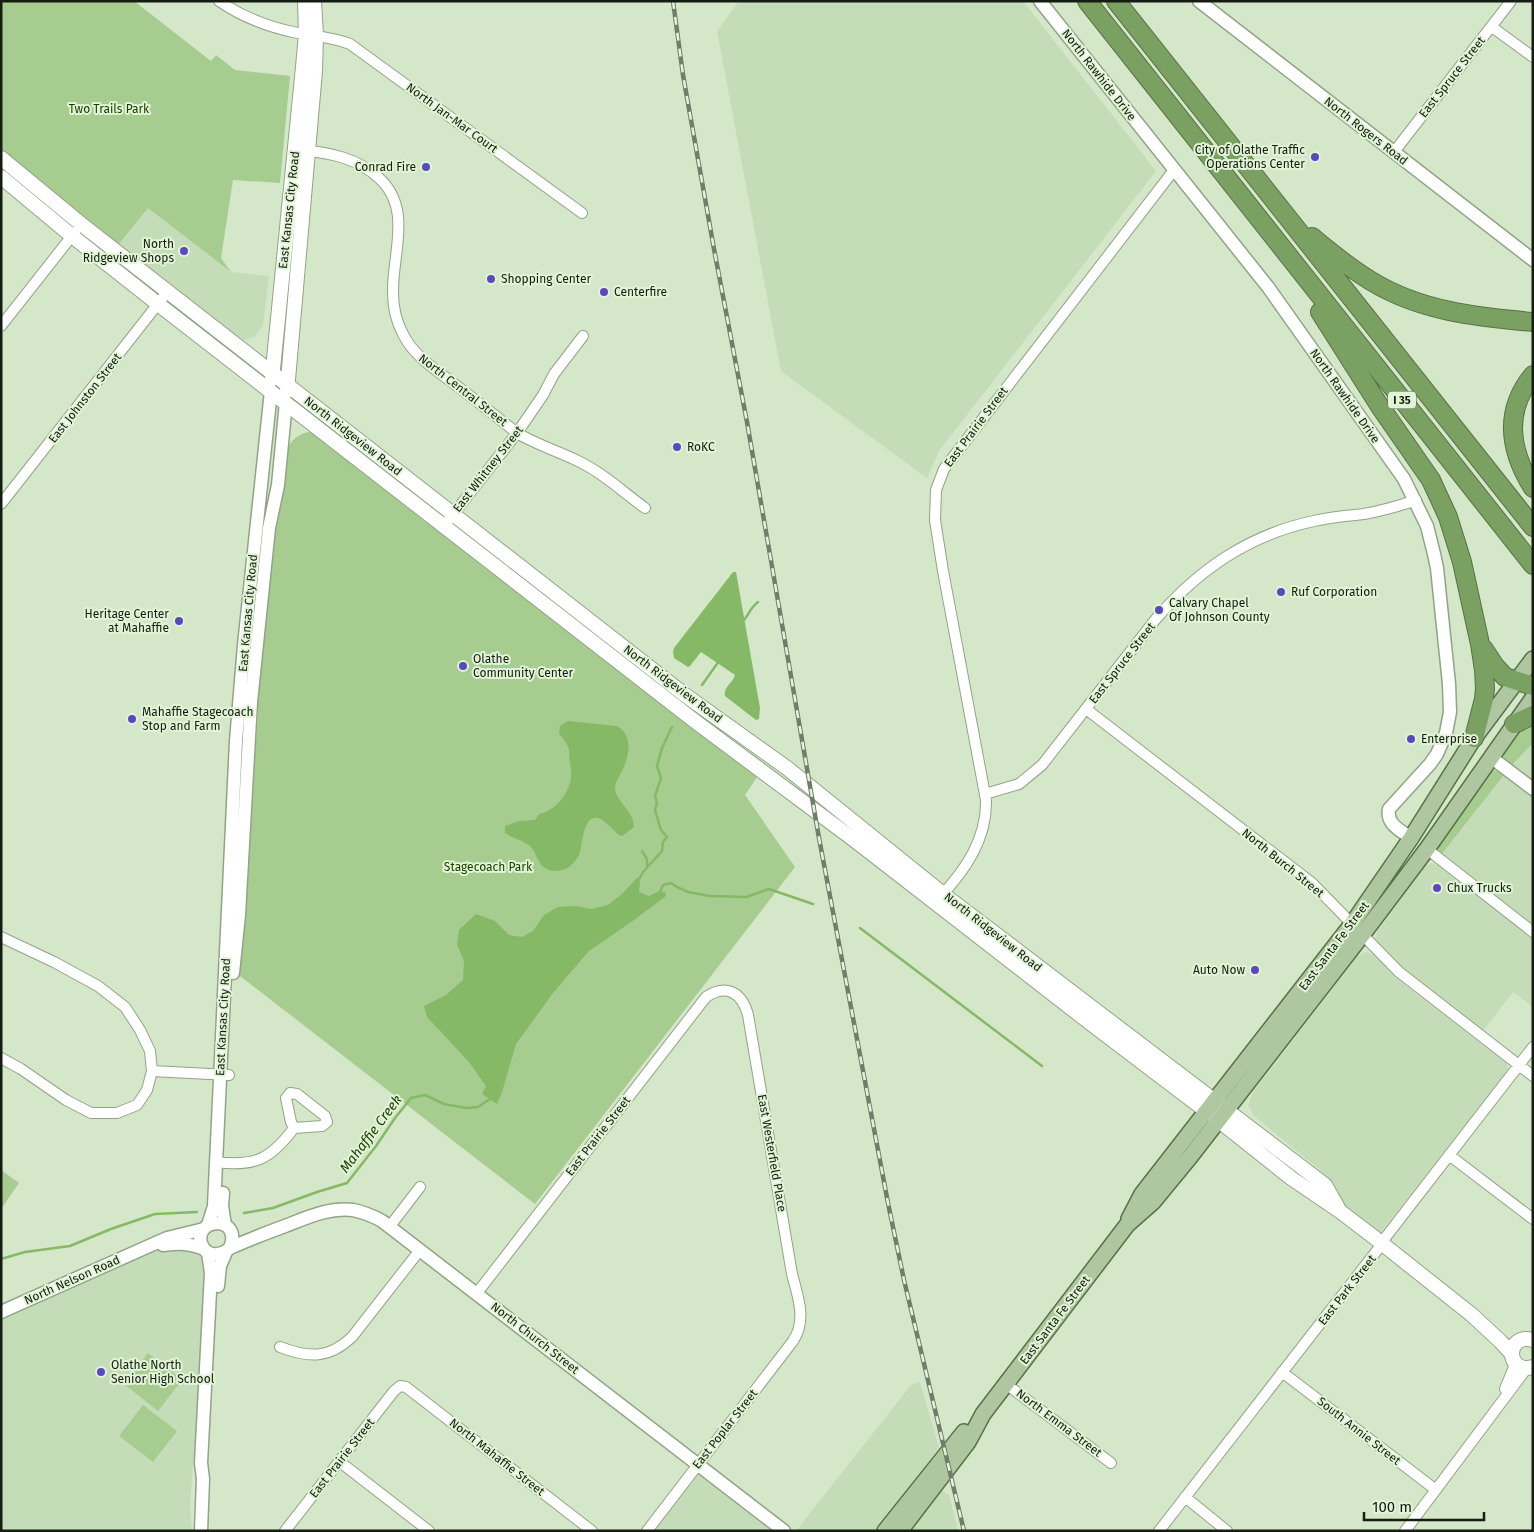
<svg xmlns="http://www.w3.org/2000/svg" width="1534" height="1532" font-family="'Fira Sans',sans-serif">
  <rect width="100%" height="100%" fill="#d4e7c9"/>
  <path fill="#c5dcb8" d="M739,1H1023L1156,171L939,451L927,478L781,371L717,31Z
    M147,207L231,272L269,276L263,325L255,336L251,338L244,340L231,332L118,245Z
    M1533,743V784L1510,767Z
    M1504,775L1533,796V927L1441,855Z
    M1431,863L1437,865L1533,940V1007L1513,992L1482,1032L1392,960L1376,941L1375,938L1377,932L1424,867Z
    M1366,952L1375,956L1396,978L1506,1063L1508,1068L1506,1073L1380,1233L1372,1232L1334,1196L1319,1169L1254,1116L1248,1105L1253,1092L1357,957Z
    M176,1246L201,1254L205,1264L198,1426L193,1464L190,1508L192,1531H1V1318L136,1257L163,1248Z
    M920,1382L939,1448L876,1531H796L911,1385Z
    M699,1475L707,1479L774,1531H653L693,1478Z
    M939,1489L949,1495L958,1531H906Z"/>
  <path fill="#a6cc90" d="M1,1H134L211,61L216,55L235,70L290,76L280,183L233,180L221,258L231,272L148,208L117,246L1,152Z
    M308,432L314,433L759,774L745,795L795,867L535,1204L240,976C243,920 244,864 248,807C251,766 262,728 256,685L271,532L287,450C291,440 297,435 308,432Z
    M1533,722V743L1510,767L1503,757C1508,742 1519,730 1533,722Z
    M1494,770L1504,775L1441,855L1438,851L1439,845L1489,773Z
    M1,1170L19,1183L1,1209Z
    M148,1353L182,1380L158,1411L124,1384Z
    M143,1405L177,1431L153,1462L119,1436Z"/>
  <path fill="#86b965" d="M733,572H736L760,708L759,719L756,720L725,696C723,687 733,683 735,675L701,652L690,666L688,667L674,658L673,652L674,648Z
    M568,721L617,726C634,736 629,756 622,771C619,776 615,783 615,789C617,802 634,812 634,827L622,836L619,835C613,830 605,820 598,818C582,815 583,846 579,855C576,861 571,866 566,869C561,871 552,872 547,869C538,865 537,855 532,848C525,840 513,839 505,833V826L519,821L535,820L539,814C555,811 569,794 571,777C572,770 570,764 569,758C569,755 570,752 569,750C568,744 562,738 559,733L560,726Z
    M637,878L640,883L639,892L649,896L659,891L665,892L666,896L634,920L589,951L553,993L516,1044L502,1092L497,1104L482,1094L486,1086L469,1062L427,1017L424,1006L446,995L463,980L464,961L457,945L459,930L476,914L495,921L509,935L522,937L533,931L544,915L558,907L576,906L591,909L608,905L622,894Z"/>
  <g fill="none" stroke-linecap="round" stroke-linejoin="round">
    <path stroke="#86b965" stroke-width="2.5" d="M744,620C749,614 751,607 758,602
      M702,685L719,661
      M642,851L647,859V866
      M637,883L643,872L662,851L663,842L667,837L661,830L655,810L657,803L655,796L661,778L657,766L662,748L672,727
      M660,892L663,885L671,883L677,887L688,892L710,896L746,897L769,889L813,904
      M860,928L1042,1066
      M244,1213L273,1208L317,1192L347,1183L376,1146L395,1118L411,1098L425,1095L444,1104L466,1108L478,1107L490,1099V1096
      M1,1259L25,1252L70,1246L111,1229L155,1214L197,1212"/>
    <defs>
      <path id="minor" d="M219,1C242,17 266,26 293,32C313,36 332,37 350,44L582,213
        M1492,27L1533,57
        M302,150C331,153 357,158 379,178C413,209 392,254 393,293C393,307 396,321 403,334C414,357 438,371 457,386C477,401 497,417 517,433C537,445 558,451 578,461C603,473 623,492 645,508
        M1394,152L1511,1
        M1,326L75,232
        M1,504L168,291
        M444,526L517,433L543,395L554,374L583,336
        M1086,709L1312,883L1399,972L1533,1076
        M985,794L1019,784L1042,765L1155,620C1198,570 1248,535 1314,521C1331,517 1347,516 1364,514C1381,511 1399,506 1416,500
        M1427,849L1533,932
        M939,898C965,871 987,839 986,800L943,571L935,520L936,490L944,469L1174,170
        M1,937L54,962L98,986L125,1007L140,1030L150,1051L152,1071L147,1090L137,1105L117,1113H91L66,1100L21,1069L1,1058
        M152,1071L229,1075
        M1449,1155L1533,1219
        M216,1162C255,1167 271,1159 294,1128L322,1126L327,1122L325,1116L297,1094L290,1093L286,1098L291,1122L294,1128
        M390,1226L420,1187
        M477,1293L706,997C727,983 742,993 748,1015L792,1274C798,1297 807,1320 793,1341L647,1531
        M280,1347C309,1358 329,1359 352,1337L420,1250
        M1282,1372L1436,1490
        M1006,1384L1111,1463
        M1505,1389L1514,1367L1513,1360
        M340,1462L429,1531
        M1185,1497L1227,1531
        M285,1531L394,1391L400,1386L406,1387L592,1531
        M1159,1531L1382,1244L1385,1238L1533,1047
        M1405,1531L1527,1368"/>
      <path id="tertiary" d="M1040,1L1268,287L1404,479L1427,526L1434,554L1437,568L1449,684L1450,712L1446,733L1437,754L1430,764L1389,809C1386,824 1400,830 1411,838
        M1199,1L1533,260
        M1492,758L1533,789
        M233,973L239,915L251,702L269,528L278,485L286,402
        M223,1193L222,1206L225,1225
        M208,1225L214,1206L236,741L244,645L271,391
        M163,1245C180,1243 189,1243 204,1249
        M230,1248C243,1215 194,1217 201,1243C206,1258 221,1256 230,1248C248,1240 266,1233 285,1226C306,1218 329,1207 353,1210C363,1212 373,1216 382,1221L784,1531
        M218,1286L220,1266L226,1252
        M1,1312L167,1238L204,1229
        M201,1531L203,1479L201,1463L211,1273L208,1253"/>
      <path id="secondary" d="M1,158L81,224L685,695L787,768L943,894L1325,1185L1338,1208
        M1,177L72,236L158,304L696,722L853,839L1098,1029L1218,1120L1291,1178L1341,1212L1375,1238L1472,1315L1500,1341L1512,1354
        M272,379L303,67L306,34L305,1
        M287,391L315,71L316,36L314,1
        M1533,1340C1505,1332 1505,1375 1533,1367"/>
      <path id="primary" d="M1129,1219L1142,1194L1352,924L1411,838L1474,738L1533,659
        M885,1531L964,1432
        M900,1531L968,1442L983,1414L1127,1225L1153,1202L1190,1157L1363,934L1427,849L1533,698"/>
      <path id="motorway" d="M1087,1L1533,565
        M1116,1L1533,527
        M1312,237C1331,253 1350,268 1371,281C1420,311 1476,317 1533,322
        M1320,312L1379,405L1431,480L1448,517L1462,562L1480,644L1484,670L1485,688L1484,699L1474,738
        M1533,375C1503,412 1510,451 1533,488
        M1483,648L1495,666L1505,677L1533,686
        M1514,724L1533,715"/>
    </defs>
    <use href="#minor" stroke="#92a487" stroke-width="12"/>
    <use href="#tertiary" stroke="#92a487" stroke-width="15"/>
    <use href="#secondary" stroke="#92a487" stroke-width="16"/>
    <use href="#primary" stroke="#577246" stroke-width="18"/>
    <use href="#motorway" stroke="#577246" stroke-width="20"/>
    <use href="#minor" stroke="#fff" stroke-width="10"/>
    <use href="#tertiary" stroke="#fff" stroke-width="12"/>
    <use href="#secondary" stroke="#fff" stroke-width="14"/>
    <use href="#primary" stroke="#afc7a1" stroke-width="15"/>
    <use href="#motorway" stroke="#7aa162" stroke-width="18"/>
    <defs>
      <path id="rail" d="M673,1L683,75L714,249L747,422L819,838L888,1203L904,1280L964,1531"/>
    </defs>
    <use href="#rail" stroke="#707d69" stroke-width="4.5"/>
    <use href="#rail" stroke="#e1f5d6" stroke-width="2.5" stroke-dasharray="8" stroke-linecap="butt"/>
  </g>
  <g fill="#5948c0" stroke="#e1f5d6" stroke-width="2">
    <circle cx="1315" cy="157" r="5"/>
    <circle cx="426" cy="167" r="5"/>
    <circle cx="184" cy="251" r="5"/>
    <circle cx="491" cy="279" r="5"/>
    <circle cx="604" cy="292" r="5"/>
    <circle cx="677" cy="447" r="5"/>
    <circle cx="1281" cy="592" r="5"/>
    <circle cx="1159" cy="610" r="5"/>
    <circle cx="179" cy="621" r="5"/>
    <circle cx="463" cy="666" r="5"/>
    <circle cx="132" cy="719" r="5"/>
    <circle cx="1411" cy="739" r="5"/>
    <circle cx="1437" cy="888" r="5"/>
    <circle cx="1255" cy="970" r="5"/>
    <circle cx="101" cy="1372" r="5"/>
  </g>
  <g text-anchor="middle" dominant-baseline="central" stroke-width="4" stroke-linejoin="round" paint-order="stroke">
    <rect fill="#e1f5d6" stroke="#525d4c" stroke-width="1" x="1388" y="391.5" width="28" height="17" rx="4"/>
    <g font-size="11" font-weight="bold" fill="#151c11">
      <text x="1402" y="400">I 35</text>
    </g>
    <g font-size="12" fill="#151c11" stroke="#e1f5d6">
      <text transform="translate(1099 75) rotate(52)">North Rawhide Drive</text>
      <text transform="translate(1452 77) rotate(-52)">East Spruce Street</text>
      <text transform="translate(452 118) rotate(36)">North Jan-Mar Court</text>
      <text transform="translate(1366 131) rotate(38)">North Rogers Road</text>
      <text transform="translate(289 210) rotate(-84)">East Kansas City Road</text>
      <text transform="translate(463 390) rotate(38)">North Central Street</text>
      <text transform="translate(1345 396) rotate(55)">North Rawhide Drive</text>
      <text transform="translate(85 398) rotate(-52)">East Johnston Street</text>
      <text transform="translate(976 427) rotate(-53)">East Prairie Street</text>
      <text transform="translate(353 436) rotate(38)">North Ridgeview Road</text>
      <text transform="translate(488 469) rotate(-52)">East Whitney Street</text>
      <text transform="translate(248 613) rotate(-85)">East Kansas City Road</text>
      <text transform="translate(1122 663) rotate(-52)">East Spruce Street</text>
      <text transform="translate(673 684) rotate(37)">North Ridgeview Road</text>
      <text transform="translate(1283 863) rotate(39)">North Burch Street</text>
      <text transform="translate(993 932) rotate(38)">North Ridgeview Road</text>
      <text transform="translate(1334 946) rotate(-53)">East Santa Fe Street</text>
      <text transform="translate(223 1017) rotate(-87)">East Kansas City Road</text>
      <text transform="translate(598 1136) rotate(-52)">East Prairie Street</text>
      <text transform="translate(772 1153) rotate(80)">East Westerfield Place</text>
      <text transform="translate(72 1280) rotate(-24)">North Nelson Road</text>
      <text transform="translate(1347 1290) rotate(-52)">East Park Street</text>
      <text transform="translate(1055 1320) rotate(-53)">East Santa Fe Street</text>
      <text transform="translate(535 1338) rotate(38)">North Church Street</text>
      <text transform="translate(1059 1423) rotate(37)">North Emma Street</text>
      <text transform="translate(725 1429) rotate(-52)">East Poplar Street</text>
      <text transform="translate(1359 1431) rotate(38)">South Annie Street</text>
      <text transform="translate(497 1457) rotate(38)">North Mahaffie Street</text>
      <text transform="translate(342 1458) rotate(-52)">East Prairie Street</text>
    </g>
    <g font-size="12" fill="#1a3a00" stroke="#e1f5d6">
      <text x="109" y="109">Two Trails Park</text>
      <text x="488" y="867">Stagecoach Park</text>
    </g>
    <g font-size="12" fill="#151c11" stroke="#e1f5d6" text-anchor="start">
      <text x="1305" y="150" text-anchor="end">City of Olathe Traffic<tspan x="1305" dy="14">Operations Center</tspan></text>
      <text x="416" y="167" text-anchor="end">Conrad Fire</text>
      <text x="174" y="244" text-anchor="end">North<tspan x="174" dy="14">Ridgeview Shops</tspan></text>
      <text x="501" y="279">Shopping Center</text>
      <text x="614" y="292">Centerfire</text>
      <text x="687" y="447">RoKC</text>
      <text x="1291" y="592">Ruf Corporation</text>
      <text x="1169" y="603">Calvary Chapel<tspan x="1169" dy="14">Of Johnson County</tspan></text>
      <text x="169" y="614" text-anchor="end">Heritage Center<tspan x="169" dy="14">at Mahaffie</tspan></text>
      <text x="473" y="659">Olathe<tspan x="473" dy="14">Community Center</tspan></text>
      <text x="142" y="712">Mahaffie Stagecoach<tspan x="142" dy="14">Stop and Farm</tspan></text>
      <text x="1421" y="739">Enterprise</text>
      <text x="1447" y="888">Chux Trucks</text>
      <text x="1245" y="970" text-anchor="end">Auto Now</text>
      <text x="111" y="1365">Olathe North<tspan x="111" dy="14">Senior High School</tspan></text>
    </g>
    <g font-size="14" font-style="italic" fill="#1e3e01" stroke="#e1f5d6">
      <text transform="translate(371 1134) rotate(-53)">Mahaffie Creek</text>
    </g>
  </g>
  <rect width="1534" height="1532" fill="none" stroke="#151c11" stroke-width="5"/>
  <path d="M1364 1512v8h120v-8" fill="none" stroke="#151c11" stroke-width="2.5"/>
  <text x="1372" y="1512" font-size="15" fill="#151c11" stroke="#e1f5d6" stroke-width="4" paint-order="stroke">100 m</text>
</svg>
